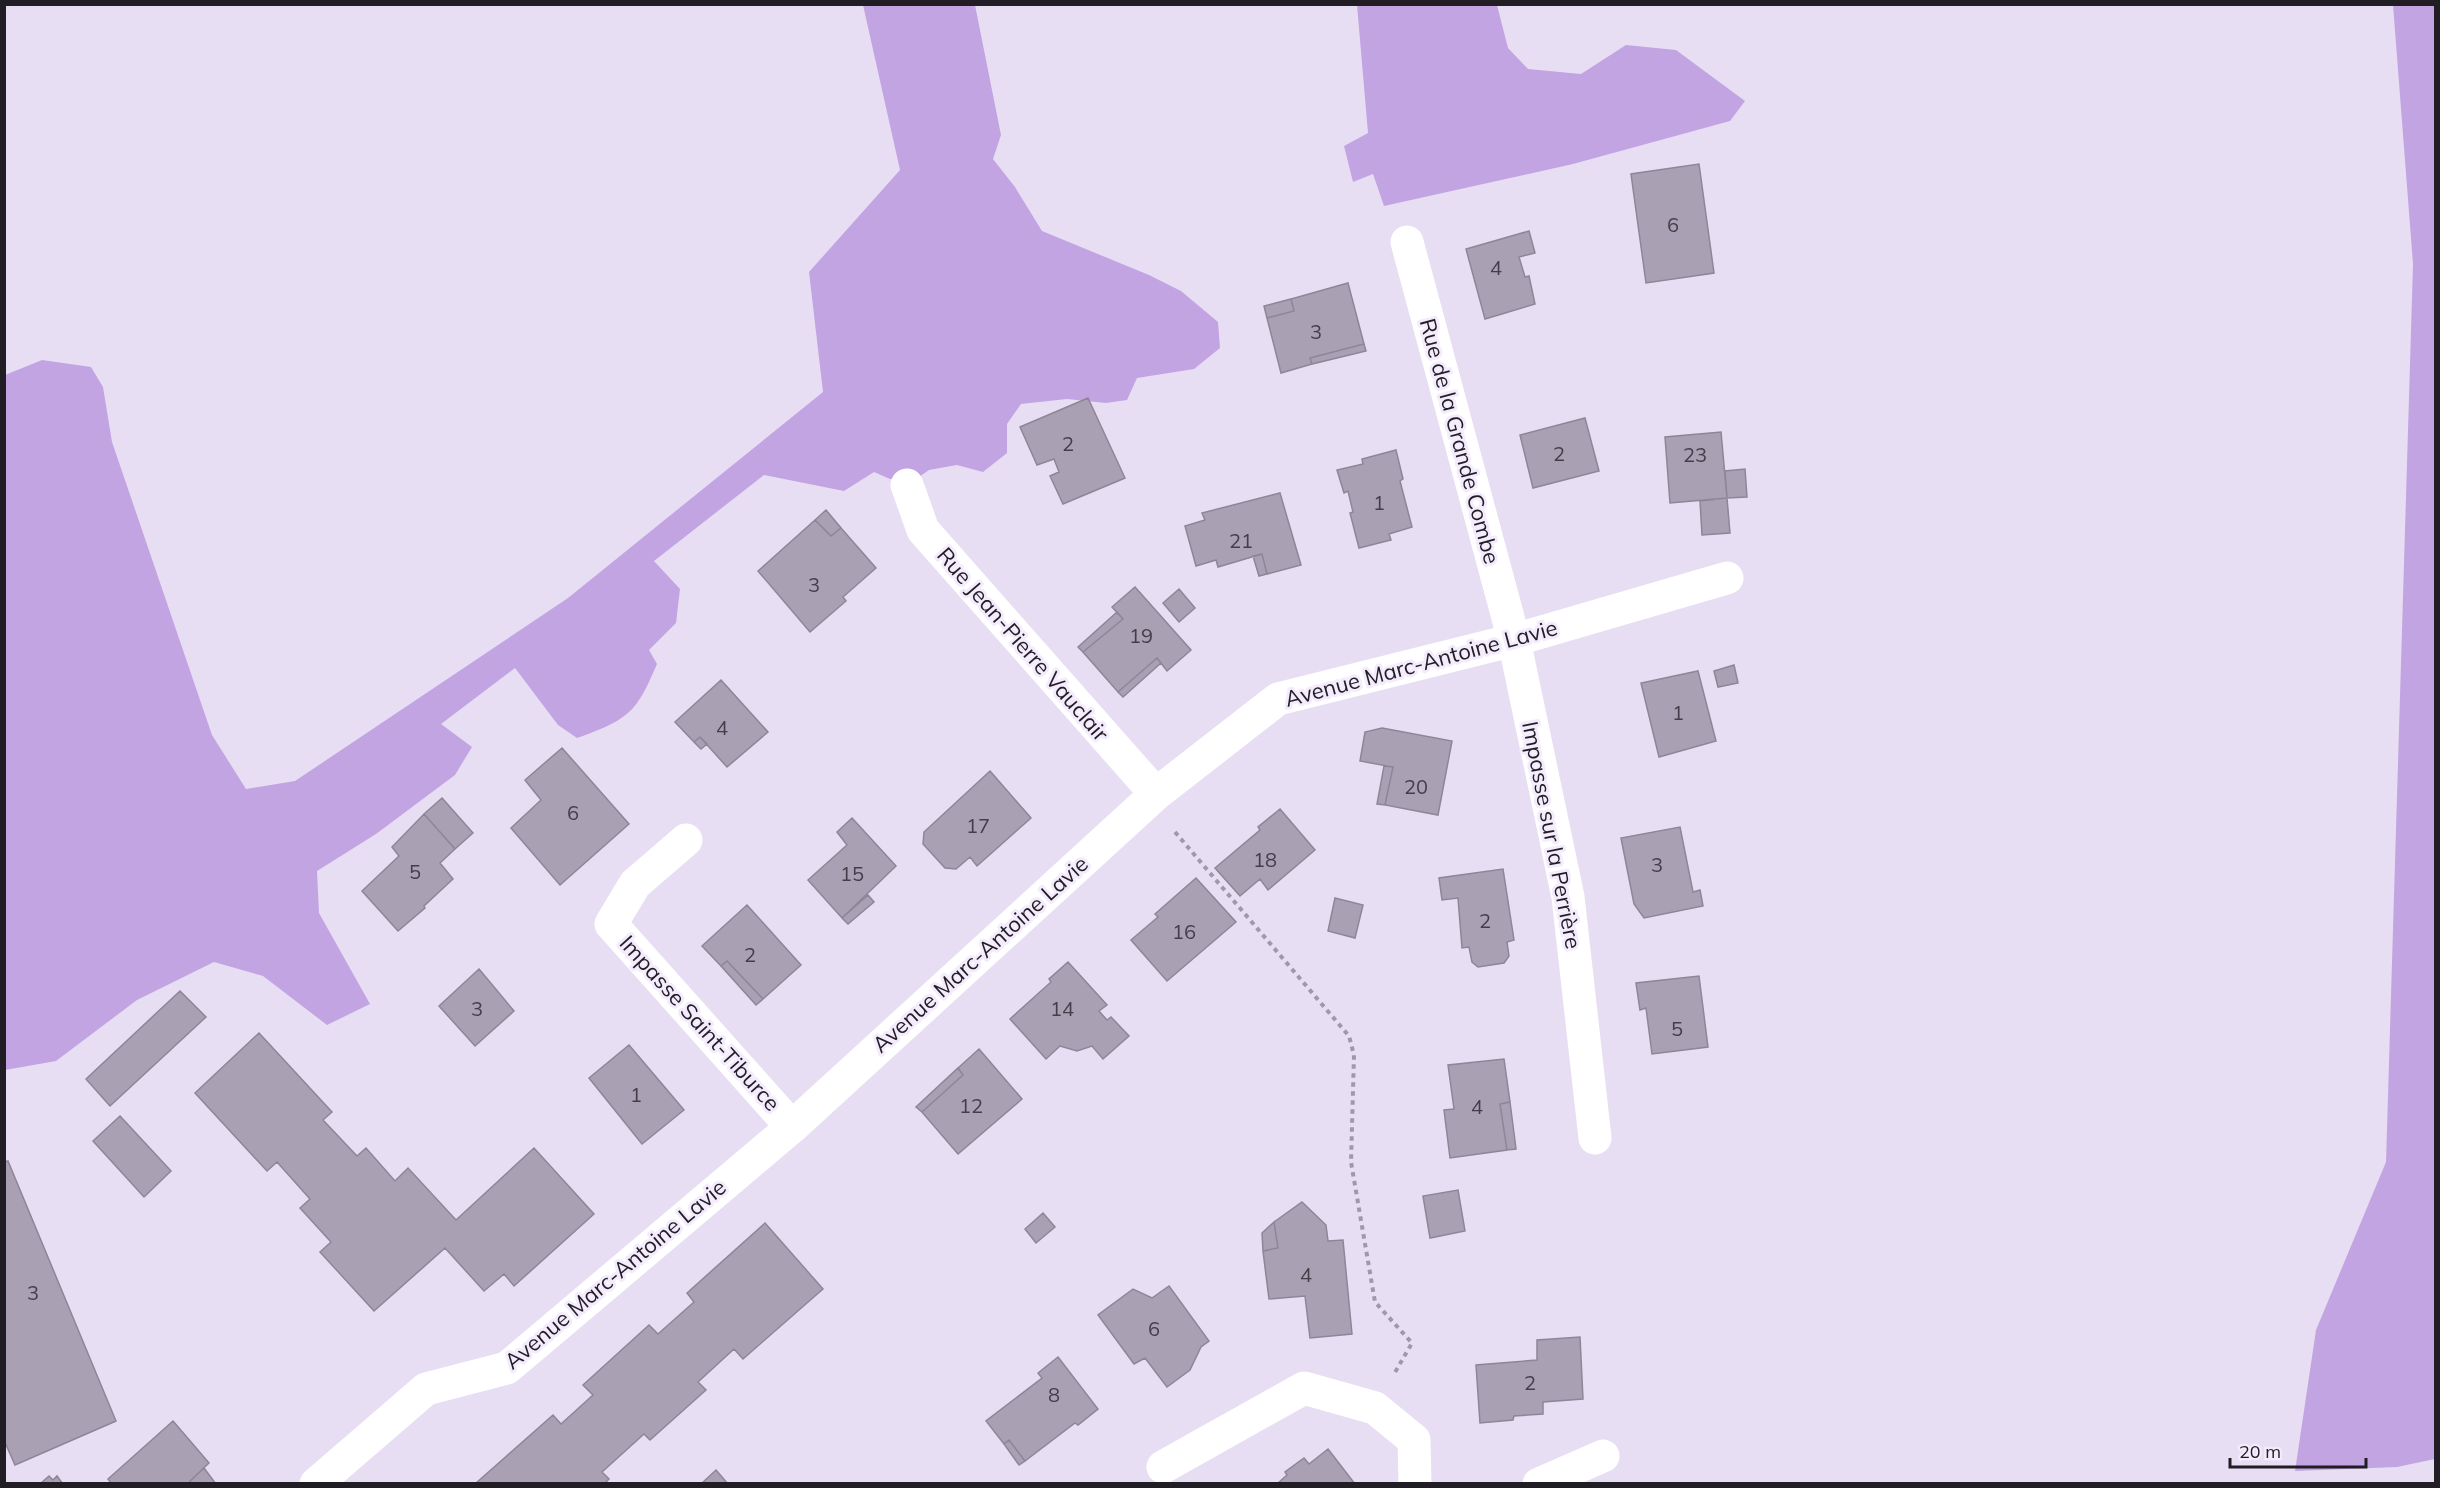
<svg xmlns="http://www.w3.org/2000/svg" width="2440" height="1488" font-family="Mulish,sans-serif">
  <rect width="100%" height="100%" fill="#e8def3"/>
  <path fill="#c3a4e3" d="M863,5H975L1001,135L993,159L1015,187L1042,231L1149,275L1181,291L1218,322L1220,348L1194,369L1137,378L1127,400L1106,403L1067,399L1021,404L1007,424V453L983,472L957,465L929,470L916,479H890L874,472L844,491L764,475L654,561L680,589L676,623L649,650L657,664C650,680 641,702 628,713C614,725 594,732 577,738L558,725L515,668L441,724L472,747L455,775L376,834L317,871L319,913L370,1004L327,1025L263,976L214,962L137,1000L56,1061L5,1070V375L42,360L91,367L103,387L112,442L212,735L246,789L295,781L568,598L823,392L809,272L900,170Z
    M1357,5H1497L1508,48L1528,69L1581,74L1626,45L1676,50L1745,101L1730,121L1573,164L1384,206L1373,174L1353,182L1344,146L1368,133Z
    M2393,5H2436L2435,1459L2397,1467L2295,1471L2316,1330L2386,1162L2413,264Z"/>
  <path fill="#a9a0b4" stroke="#8e8598" stroke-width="1.5" d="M1699,164L1714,273L1646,283L1631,174Z
    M1529,231L1535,253L1519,257L1525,277L1529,276L1535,304L1485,319L1466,249Z
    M1348,283L1364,344L1310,358L1312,364L1281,373L1267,318L1294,311L1291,299Z
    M1291,299L1294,311L1267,318L1264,306Z
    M1364,344L1366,351L1312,364L1310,358Z
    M1088,398L1125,478L1063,504L1050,476L1059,472L1054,459L1037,465L1020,427Z
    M1585,418L1599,471L1533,488L1520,435Z
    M1721,432L1727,498L1670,503L1665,437Z
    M1396,450L1403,479L1400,481L1412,527L1389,534L1391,540L1359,548L1350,513L1353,512L1348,491L1344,493L1337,470L1363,464L1362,459Z
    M1745,469L1747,497L1727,498L1725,471Z
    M1280,493L1301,565L1267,574L1262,554L1218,567L1216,560L1196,566L1185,526L1205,520L1202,513Z
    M1727,498L1730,533L1702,535L1700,501Z
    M826,510L841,528L831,536L815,520Z
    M815,520L831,536L841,528L876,568L843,597L846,601L810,632L758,571Z
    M1262,554L1267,574L1259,576L1253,556Z
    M1135,587L1191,650L1167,671L1157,658L1118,692L1083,652L1123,619L1112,607Z
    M1179,589L1195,608L1179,622L1163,603Z
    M1117,612L1123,619L1083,652L1078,647Z
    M1157,658L1161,663L1123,697L1118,692Z
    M1734,665L1738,683L1718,687L1714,671Z
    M1698,671L1716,741L1659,757L1641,683Z
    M721,680L768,732L727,767L700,737L694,742L675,722Z
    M1382,728L1452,741L1438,815L1385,805L1393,767L1360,761L1365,732Z
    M700,737L707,744L701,749L694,742Z
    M562,748L629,824L560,885L511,828L541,800L525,780Z
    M1384,766L1393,767L1385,805L1377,804Z
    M990,771L1031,818L977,866L970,857L956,869L945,868L923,844L924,832Z
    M442,798L473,833L455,849L424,814Z
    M1280,809L1315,850L1268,890L1260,879L1240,896L1215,868L1260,830L1258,827Z
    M424,814L455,849L440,863L453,879L424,906L425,908L398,931L362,891L399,856L392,847Z
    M852,818L896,866L842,918L808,880L847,845L837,832Z
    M1680,827L1693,892L1700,890L1703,906L1644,918L1634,904L1621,838Z
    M1503,869L1514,940L1507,942L1509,956L1504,963L1478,967L1472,962L1469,947L1462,948L1458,898L1442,900L1439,878Z
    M1196,878L1236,922L1167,981L1131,940L1158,917L1155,914Z
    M868,895L874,902L848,924L842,918Z
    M1335,898L1363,905L1355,938L1328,931Z
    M747,905L801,965L763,999L727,961L721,966L702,946Z
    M727,961L763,999L756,1005L721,966Z
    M1068,962L1107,1005L1099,1011L1107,1020L1111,1017L1129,1036L1103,1059L1092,1046L1077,1051L1060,1046L1046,1059L1010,1019L1051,982L1049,979Z
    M479,969L514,1011L475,1046L439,1006Z
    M1699,976L1708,1047L1652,1054L1646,1008L1640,1010L1636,983Z
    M180,991L206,1017L110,1106L86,1079Z
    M259,1033L332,1112L323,1120L357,1156L366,1148L395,1181L408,1168L456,1220L534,1148L594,1214L514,1286L504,1274L484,1291L445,1248L374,1311L320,1252L331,1242L300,1208L310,1199L277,1162L267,1171L195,1093Z
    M629,1045L684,1110L642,1144L589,1078Z
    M979,1049L1022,1099L958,1154L922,1112L963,1075L958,1068Z
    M1504,1059L1510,1102L1500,1104L1507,1150L1450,1158L1444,1110L1454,1109L1448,1065Z
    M958,1068L963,1075L922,1112L916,1107Z
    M1510,1102L1516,1149L1507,1150L1500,1104Z
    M120,1116L171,1171L144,1197L93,1141Z
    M8,1161L116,1421L15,1465L4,1440V1162Z
    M1458,1190L1465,1231L1430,1238L1423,1196Z
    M1302,1202L1326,1225L1328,1241L1343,1240L1352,1334L1310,1338L1305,1296L1269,1299L1263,1251L1278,1248L1274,1222Z
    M1043,1213L1055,1227L1036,1243L1025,1229Z
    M1274,1222L1278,1248L1263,1251L1262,1233Z
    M765,1223L823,1289L743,1359L734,1349L698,1382L706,1390L650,1440L644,1434L602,1472L609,1479L604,1484H475L553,1415L561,1424L593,1395L583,1385L649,1325L658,1334L694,1302L687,1293Z
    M1169,1286L1209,1341L1201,1347L1190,1370L1167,1387L1145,1358L1134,1364L1098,1315L1133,1289L1152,1298Z
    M1580,1337L1583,1399L1543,1402V1414L1514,1416L1513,1420L1480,1423L1476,1365L1537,1360V1340Z
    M1058,1357L1098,1409L1078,1425L1075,1423L1025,1461L1009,1440L1004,1444L986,1421L1042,1378L1038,1373Z
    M173,1421L209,1463L187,1484H112L108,1479Z
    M1009,1440L1025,1461L1019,1465L1004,1444Z
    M1328,1449L1355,1484H1277L1287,1475L1285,1472L1304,1458L1309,1464Z
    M204,1468L216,1484H187Z
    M716,1470L728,1484H701Z
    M49,1476L53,1480L57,1476L63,1484H40Z"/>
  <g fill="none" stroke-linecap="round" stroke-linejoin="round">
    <path stroke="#a098a8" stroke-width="4" stroke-dasharray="4.5 4.5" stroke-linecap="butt" d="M1175,832L1349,1036L1354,1055L1351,1162L1375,1302L1412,1343L1394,1374"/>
    <path stroke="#fff" stroke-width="33" d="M1407,242L1514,640L1568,897L1595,1138
      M907,485L923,530L1156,794
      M686,840L635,884L611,924L792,1127
      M1163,1467L1304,1388L1375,1408L1414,1440L1415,1484
      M316,1484L426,1389L507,1368L792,1127L1156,794L1278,699L1514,640L1727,578
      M1539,1484L1603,1456"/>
  </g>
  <g text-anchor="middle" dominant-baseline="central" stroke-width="6" stroke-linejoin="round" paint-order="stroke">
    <g font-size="20" fill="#433e49">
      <text x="1673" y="224">6</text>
      <text x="1496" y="267">4</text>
      <text x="1316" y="331">3</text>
      <text x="1068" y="443">2</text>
      <text x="1559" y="453">2</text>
      <text x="1695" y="454">23</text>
      <text x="1379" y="502">1</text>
      <text x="1241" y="540">21</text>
      <text x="814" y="584">3</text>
      <text x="1141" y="635">19</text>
      <text x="1678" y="712">1</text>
      <text x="722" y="727">4</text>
      <text x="1416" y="786">20</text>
      <text x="573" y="812">6</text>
      <text x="978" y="825">17</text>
      <text x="1265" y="859">18</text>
      <text x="1657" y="864">3</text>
      <text x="415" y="871">5</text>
      <text x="852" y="873">15</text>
      <text x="1485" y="920">2</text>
      <text x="1184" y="931">16</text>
      <text x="750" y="954">2</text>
      <text x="477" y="1008">3</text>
      <text x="1062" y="1008">14</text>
      <text x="1677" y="1028">5</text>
      <text x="636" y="1094">1</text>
      <text x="971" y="1105">12</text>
      <text x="1477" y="1106">4</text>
      <text x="1306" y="1274">4</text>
      <text x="33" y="1292">3</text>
      <text x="1154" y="1328">6</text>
      <text x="1530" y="1382">2</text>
      <text x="1054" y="1394">8</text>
    </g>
    <g font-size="22" fill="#211d25" stroke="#f4ecfd">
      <text transform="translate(1460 441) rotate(75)">Rue de la Grande Combe</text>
      <text transform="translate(1023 644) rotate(49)">Rue Jean-Pierre Vauclair</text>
      <text transform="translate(1421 663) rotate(-15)">Avenue Marc-Antoine Lavie</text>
      <text transform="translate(1552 835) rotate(79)">Impasse sur la Perrière</text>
      <text transform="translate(980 954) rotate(-42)">Avenue Marc-Antoine Lavie</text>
      <text transform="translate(700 1023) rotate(48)">Impasse Saint-Tiburce</text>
      <text transform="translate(615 1274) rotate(-40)">Avenue Marc-Antoine Lavie</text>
    </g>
  </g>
  <rect width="2440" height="1488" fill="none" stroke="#211d25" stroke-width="12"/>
  <path d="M2230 1458v9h136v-9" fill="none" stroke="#211d25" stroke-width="3"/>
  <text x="2239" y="1458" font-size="18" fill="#211d25" stroke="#f4ecfd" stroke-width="4.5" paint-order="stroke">20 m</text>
</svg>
